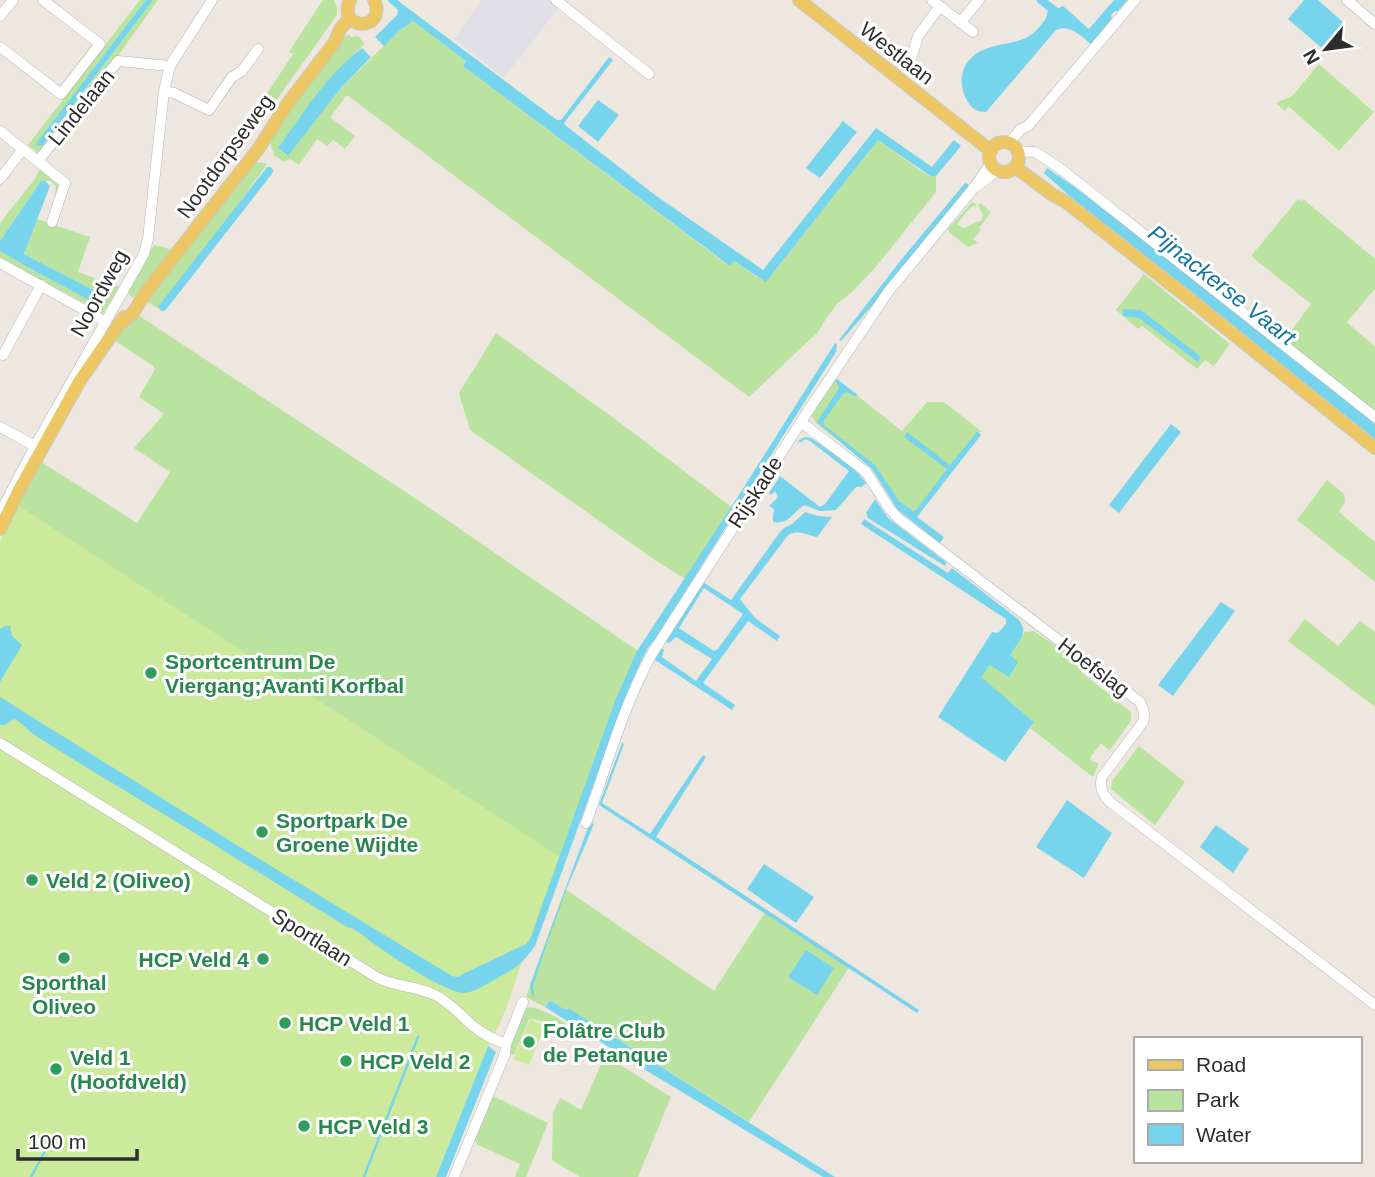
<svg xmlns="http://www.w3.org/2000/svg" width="1375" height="1177" font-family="Arial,sans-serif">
  <rect width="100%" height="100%" fill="#eee7e0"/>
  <path fill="#e2e0e7" d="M482,0H553L560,6L504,78L454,39Z"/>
  <path fill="#bae39f" d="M140,0H146L38,141L40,146L43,145L55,130L153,0H158L117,57L41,155L28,145Z
    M323,0H334L337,7V15L251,136L243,130L293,54L289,52Z
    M413,21L466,61L463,66L729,266L734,261L757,277L774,272L878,140L924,173L932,177L936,176V192L875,268L852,292L837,304L827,317L818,332L749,397L347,95L330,117L355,136L345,149L333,140L327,146L317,139L299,165L290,159L284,162L274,155L269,139L328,55L348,34L351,37L358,36L365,44L342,65L326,85L278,148L287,156L340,89L399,31Z
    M1319,64L1374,112L1339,151L1288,106L1285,111L1276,103L1292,96Z
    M253,162L266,163L265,167L207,248L159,309L145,301Z
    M40,169L60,186L57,197L55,196L56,187L51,181H41L0,241V223L37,176V174Z
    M1298,199L1301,201L1303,199L1375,259V289L1347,322L1375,347V410L1284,341L1311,304L1251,256Z
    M972,202L977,205L970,208L957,224L963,228L982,220L983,214L978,206L980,203L991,212L979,228L981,230L973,239L978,243L968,247L950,233L948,229Z
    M37,219L90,237L78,272L119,287L102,315L83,302L51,285L50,287L39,281L40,279L0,257V251L38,273L95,303L97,292L24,254Z
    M154,245L171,249L145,287L133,298L127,292Z
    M1144,274L1230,344L1214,366L1205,360L1197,369L1142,326L1138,329L1116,310Z
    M135,313L422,503L638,651L545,897L13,514L40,461L137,523L170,472L134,448L164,414L139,397L155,369L153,366L114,340Z
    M496,333L619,422L733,508L687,580L655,560L470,430L459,393Z
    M836,379L902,431L927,402H944L981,431L976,440L914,517L896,505L872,468L816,423L811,415Z
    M1327,480L1344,494L1345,502L1339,512L1375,542V582L1297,520Z
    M1305,619L1338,646L1360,621L1375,632V707L1288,641Z
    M1025,631L1027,632L1034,631L1080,663V671L1131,712V721L1112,747L1109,750L1101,743L1090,758L1091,761L1099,763L1093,777L1030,728L1034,722L980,677L990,665L1009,676L1010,655Z
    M1139,746L1185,782L1155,825L1111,789L1112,781Z
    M565,889L714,991L766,911L850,966L749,1122L570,1009H564L551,1001L547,1002L545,1007L526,997Z
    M531,1007C547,1011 566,1020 575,1035L534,1019H529L514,1055L508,1053L514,1033L524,1009Z
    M605,1055L671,1097L638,1177H580L553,1161L552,1158L553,1113L560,1098L581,1110Z
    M493,1096L548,1123L526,1177H515L520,1164L478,1145L475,1140Z"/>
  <path fill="#ccea9b" d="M17,505L560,857L530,939C524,946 524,955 521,964C512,992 503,1022 488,1046L436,1177H0V541Z
    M530,1019L545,1026L529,1065L513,1059Z"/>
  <path fill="#77d4ed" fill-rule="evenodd" d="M146,0H153L43,145L40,146L36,145L38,141Z
    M387,0H397L557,120H561L609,57L613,60L564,123L565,125L655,195L763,270L876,128L932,167L954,140L961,146L936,176L932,177L878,140L766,282L734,261L730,266L463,66L466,61L413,21L399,31L384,46L375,37L397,15L398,10Z
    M1114,0H1127L1118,11H1115L1111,15L1112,18L1091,44C1080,35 1069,24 1056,30L986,112C978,112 972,109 968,102C955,81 962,57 986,49C1006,41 1026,45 1040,26C1046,20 1048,15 1048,6L1059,8L1063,6L1089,29Z
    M1304,0H1318L1344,23L1323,49L1288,19Z
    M362,48L371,57L340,89L288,156L278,148C303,114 327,74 362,48Z
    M598,100L619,115L598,142L578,126Z
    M843,121L857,132L820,178L806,168Z
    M1047,168L1085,194L1375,424V439L1075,201L1044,173Z
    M41,181H45L50,186L24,254L97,292L102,297L100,302L95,303L38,273L0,251V241Z
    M965,183L968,184V186L884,292L841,341L839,340L901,260Z
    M1123,309L1141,310L1201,357L1198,362L1139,318L1123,316Z
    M835,343L837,345L836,352L656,638L647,649L637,670L617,720L535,946C522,965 514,969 494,980C485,985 475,992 464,993C446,993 391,956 374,944C365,938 358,929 347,927L203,838L71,758L33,734L18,721L14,719L5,725H0V697L261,860L452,976L458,977L463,974L526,944L530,939L615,701L637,651L730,509Z
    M837,379L858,395L856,397L847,392L843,394L823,422L824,425L875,465L899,501L913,511L916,510L947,469L904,437L907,432L950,465L977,432L981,435L917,517L944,537L940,543L897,509L872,469L817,422L839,388L836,381Z
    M1171,424L1181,432L1119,513L1109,505Z
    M805,437L811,438L854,468L866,483L862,487H856L836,510L820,511L804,505C793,513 788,525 773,522V516L774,509L769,506L778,497L775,491L771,495L769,493L780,476L820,507L825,504L849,471L810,441L805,439L800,443L798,441Z
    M875,499L888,518L947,563L945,566L868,518L866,513Z
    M805,512L818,516L832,517L818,536L816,537C807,534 797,529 788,535L740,599L755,618L780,636L777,641L748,621L703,683L735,705L732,710L655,660L662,648L664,650L662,657L696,681L712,659L676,637L669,643L666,642L703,582L731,600L780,532L784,528L792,524ZM704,588L743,614L718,649L714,651L679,628Z
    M864,519L948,573L952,568L1018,619C1030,632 1018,642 1010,655L1018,662L1009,677L990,665L981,677L1034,722L1005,762L938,717L992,632L998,633L1006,624V619L861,524Z
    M1221,602L1235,611L1173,696L1158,685Z
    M5,626H10L12,636L22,645L0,682V629Z
    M622,743L624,744L602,803L650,834L703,755L706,757L656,837L919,1010L917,1013L599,805Z
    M1067,800L1112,833L1084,878L1036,847Z
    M590,822L594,824L567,888L545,949L533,986L534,994L532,997L530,985Z
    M1216,825L1249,849L1233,873L1200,847Z
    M764,864L814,897L796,923L747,889Z
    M806,950L834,968L817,995L788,977Z
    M551,1001L564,1009H570L835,1177H823L647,1071L545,1007L548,1002Z
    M488,1046L496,1052L446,1177H436Z"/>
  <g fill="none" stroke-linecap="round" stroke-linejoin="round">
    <path stroke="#77d4ed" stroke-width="2.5" d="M31,1177L45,1151
      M364,1177L418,1037"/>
    <path stroke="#77d4ed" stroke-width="8" d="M1041,0L1055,11
      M197,198L229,155
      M163,307L269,171"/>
    <defs>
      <path id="minor" d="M556,0L649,74
        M932,0L973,32
        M1347,0L1375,24
        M0,16L13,0
        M960,23L979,0
        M0,47L61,94L100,44L43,0
        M912,56L918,36L940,6
        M164,91L174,93L209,110L232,77L242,71L258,49
        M0,131L65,183L52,222
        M1009,143L1021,129L1028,126L1135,0
        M1018,151L1035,152L1061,169L1375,417
        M38,161L118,61L170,66
        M0,179L23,149
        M976,187L998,170
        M0,263L106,322
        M3,355L41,285
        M801,422L866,472L889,508L898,518L1140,702C1144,710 1145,714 1143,722L1102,777C1099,788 1103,794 1110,802L1375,1005
        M0,427L35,446
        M0,513L35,446L144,254L148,239L164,91L170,66L212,0
        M0,743L378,978C396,987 417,986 435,995C450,1002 460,1015 473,1026C483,1034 494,1040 506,1044
        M586,823C607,766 623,705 653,652L810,408L888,292L973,189L991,163
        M454,1177L505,1054L506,1044L523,1002"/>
      <path id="major" d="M350,0C336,31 388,32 374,0
        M799,0L991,151
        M989 157a15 15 0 1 1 30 0a15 15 0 1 1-30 0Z
        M1015,167L1053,195L1066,202L1191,300L1375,448
        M121,323L133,313L147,291L259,148L288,103L334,43L341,28L350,18
        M0,529L18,492L79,382L124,317"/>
    </defs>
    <use href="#minor" stroke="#b0b3bd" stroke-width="11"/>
    <use href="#major" stroke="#c8c8c8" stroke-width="14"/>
    <use href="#minor" stroke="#fff" stroke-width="10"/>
    <use href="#major" stroke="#eec765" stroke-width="12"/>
  </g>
  <g fill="#2e9e5b" stroke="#fff" stroke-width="2.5">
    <circle cx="151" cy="673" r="7"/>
    <circle cx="262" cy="832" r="7"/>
    <circle cx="32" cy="880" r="7"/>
    <circle cx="64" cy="958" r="7"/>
    <circle cx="263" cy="959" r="7"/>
    <circle cx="285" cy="1023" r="7"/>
    <circle cx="529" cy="1042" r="7"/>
    <circle cx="346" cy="1061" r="7"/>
    <circle cx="56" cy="1069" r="7"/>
    <circle cx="304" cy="1126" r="7"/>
  </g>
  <g text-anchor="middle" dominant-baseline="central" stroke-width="6" stroke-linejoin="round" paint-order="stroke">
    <g font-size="21" fill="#2d2d2d" stroke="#fff">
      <text transform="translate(897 53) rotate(38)">Westlaan</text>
      <text transform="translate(81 107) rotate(-51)">Lindelaan</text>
      <text transform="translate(225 156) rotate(-54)">Nootdorpseweg</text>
      <text transform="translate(99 293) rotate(-61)">Noordweg</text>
      <text transform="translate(755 492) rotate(-57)">Rijskade</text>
      <text transform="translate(1094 667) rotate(37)">Hoefslag</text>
      <text transform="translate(312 937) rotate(32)">Sportlaan</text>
    </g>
    <g font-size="21" font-weight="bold" fill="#27864d" stroke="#fff" text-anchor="start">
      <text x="165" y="661">Sportcentrum De<tspan x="165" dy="24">Viergang;Avanti Korfbal</tspan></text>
      <text x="276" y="820">Sportpark De<tspan x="276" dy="24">Groene Wijdte</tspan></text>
      <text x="46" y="880">Veld 2 (Oliveo)</text>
      <text x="249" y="959" text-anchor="end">HCP Veld 4</text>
      <text x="64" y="982" text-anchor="middle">Sporthal<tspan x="64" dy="24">Oliveo</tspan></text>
      <text x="299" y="1023">HCP Veld 1</text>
      <text x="543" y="1030">Folâtre Club<tspan x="543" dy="24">de Petanque</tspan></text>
      <text x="70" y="1057">Veld 1<tspan x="70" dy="24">(Hoofdveld)</tspan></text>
      <text x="360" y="1061">HCP Veld 2</text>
      <text x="318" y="1126">HCP Veld 3</text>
    </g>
    <g font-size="23" font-style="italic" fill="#11759e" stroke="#fff">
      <text transform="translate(1222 285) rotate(38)">Pijnackerse Vaart</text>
    </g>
  </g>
  <rect x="1134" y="1037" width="228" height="126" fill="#ffffff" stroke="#ababab" stroke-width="2"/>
  <rect x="1148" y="1060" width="35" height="10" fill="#eec765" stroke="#ababab" stroke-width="2"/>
  <text x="1196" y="1072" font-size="21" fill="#2d2d2d">Road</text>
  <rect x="1148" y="1090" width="35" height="21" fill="#bae39f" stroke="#ababab" stroke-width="2"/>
  <text x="1196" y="1107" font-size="21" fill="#2d2d2d">Park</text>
  <rect x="1148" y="1124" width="35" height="21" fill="#77d4ed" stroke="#ababab" stroke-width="2"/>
  <text x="1196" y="1142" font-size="21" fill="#2d2d2d">Water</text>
  <g transform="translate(1326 49) rotate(241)" stroke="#ffffff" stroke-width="5" paint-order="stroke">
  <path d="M0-5L12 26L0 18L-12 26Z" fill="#2d2d2d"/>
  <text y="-10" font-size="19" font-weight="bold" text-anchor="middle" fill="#2d2d2d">N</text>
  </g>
  <path d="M18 1149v10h119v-10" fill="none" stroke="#2d2d2d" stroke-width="3.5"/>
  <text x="28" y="1149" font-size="21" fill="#2d2d2d" stroke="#ffffff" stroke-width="5" paint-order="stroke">100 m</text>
</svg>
